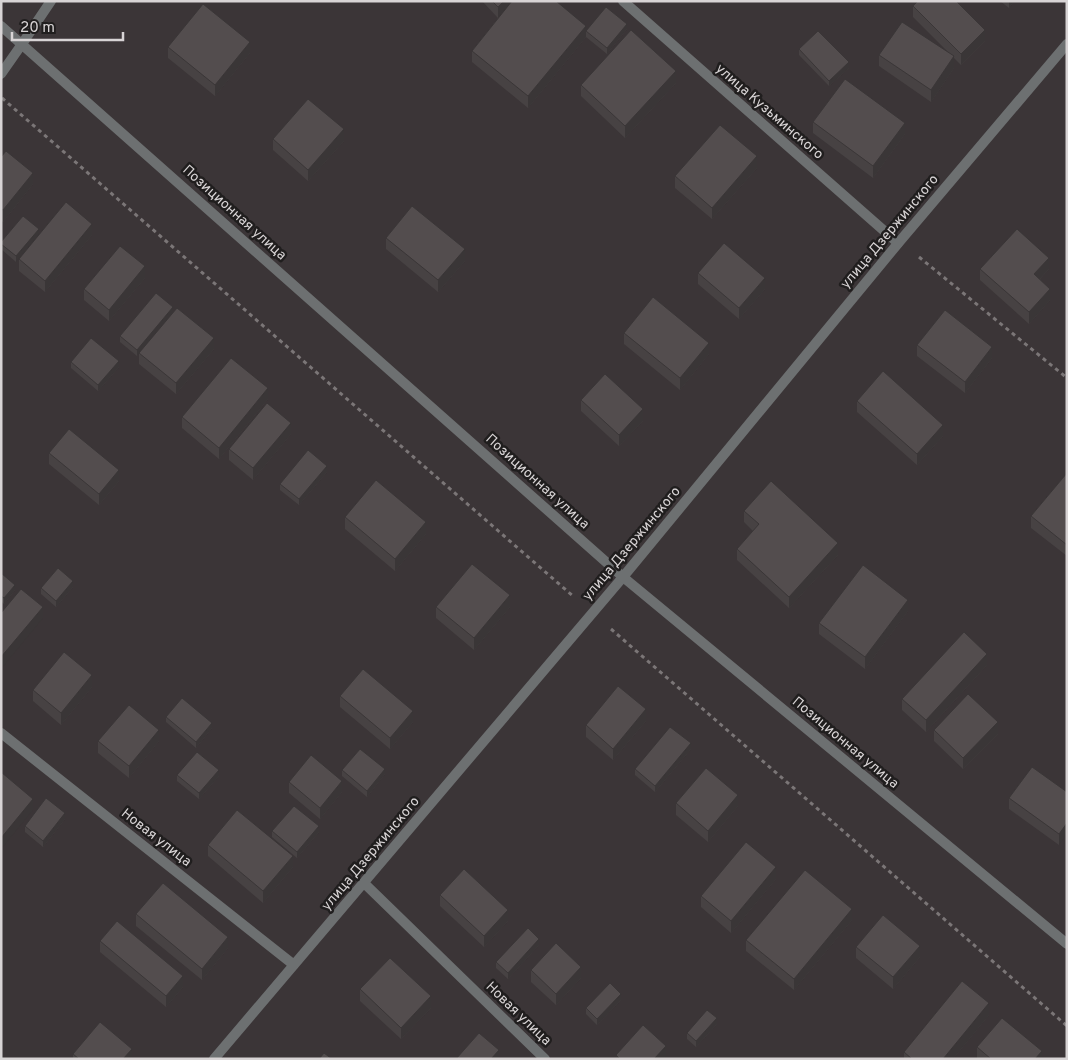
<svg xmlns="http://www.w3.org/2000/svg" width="1068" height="1060" font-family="Overpass,sans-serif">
  <rect width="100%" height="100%" fill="#3b3537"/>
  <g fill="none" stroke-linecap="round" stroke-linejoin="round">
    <path stroke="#7b7677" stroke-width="3" stroke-dasharray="4 4" stroke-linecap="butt" d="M2,98L574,597
      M919,257L1067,378
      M611,629L1067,1026"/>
    <path stroke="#6d7071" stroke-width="10" d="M623,1L898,243
      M1,74L22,44
      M1,733L294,965
      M365,884L545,1059
      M214,1059L623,577"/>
    <path stroke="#6d7071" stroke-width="10" d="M1,26L623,577L1067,944
      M22,44L51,1
      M623,577L900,241L1067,44"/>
  </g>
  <path fill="#474243" d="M482,1H556L586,31L627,29L607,54L586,37L528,108L472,62V51L498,18Z
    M1000,1H1014L1009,8Z
    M913,6L985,41L961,65L954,58V68L931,102L879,66V55L948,52L913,17Z
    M168,47L250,53L215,96L168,58Z
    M799,49L849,68L829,86L799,55Z
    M676,83L625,138L581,96V85Z
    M813,122L905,134L873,178L813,133Z
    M273,139L344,141L308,181L273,150Z
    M1,157L33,184L3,222L1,220Z
    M757,168L712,219L675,188V176Z
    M23,216L16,262L1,249V242Z
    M92,235L45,292L19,271V259Z
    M386,238L465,261L438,292L386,249Z
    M980,269H1049L1040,279L1050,300L1029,324L980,280Z
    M698,273L765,289L739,319L698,284Z
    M145,278L109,321L84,300V289Z
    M173,313L214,349L176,394L139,364V353L137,356L120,342V336Z
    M624,333L709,354L680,390L624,344Z
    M917,345L992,358L965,393L917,356Z
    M71,362L119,367L98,391L71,368Z
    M268,399L219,459L182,428V417Z
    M581,400L643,421L619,446L581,411Z
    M857,401L943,436L917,465L857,412Z
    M291,434L253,480L229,460V449Z
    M49,453L119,481L99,505L49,464Z
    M327,472L299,505L280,490V484Z
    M1067,473V556L1031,528V516Z
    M744,511L838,555L789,608L737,560V549L753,531L744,522Z
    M345,517L426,534L395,571L345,529Z
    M1,573L15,590L4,604L1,601Z
    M73,587L56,607L41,594V588Z
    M436,607H510L474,650L436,618Z
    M908,611L865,669L819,634V623Z
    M987,665L926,732L902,710V699Z
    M92,687L61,725L33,701V690Z
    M340,696L413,722L390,749L340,707Z
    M166,717L212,728L196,748L166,722Z
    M646,721L613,760L586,737V725Z
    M934,730L998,734L963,769L934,741Z
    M98,741H159L129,778L98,753Z
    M691,749L655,792L635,775V769Z
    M342,770L385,774L367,797L342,776Z
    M177,775L219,776L199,799L177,781Z
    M289,782L342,792L320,819L289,793Z
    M1067,792L1059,845L1009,809V798Z
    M676,803L738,806L708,842L676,815Z
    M65,819L43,847L25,832V826Z
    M272,831L319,832L297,858L272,837Z
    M208,845L293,867L263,903L208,856Z
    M776,879L731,933L701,907V896Z
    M440,895L508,921L484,947L440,906Z
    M136,914L228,948L202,980L136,926Z
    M852,920L794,990L746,951V940Z
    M100,941L183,987L166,1007L100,952Z
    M539,945L508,979L496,968V962Z
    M856,947L920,957L893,989L856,958Z
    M531,970L581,978L556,1005L531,982Z
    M360,989L431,1008L401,1039L360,1001Z
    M621,1000L597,1025L586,1014V1008Z
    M989,1015L953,1059H904V1052Z
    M717,1024L696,1047L687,1039V1033Z
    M977,1047L1042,1059H977Z
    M73,1054L132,1059H73Z"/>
  <path fill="#3a3637" d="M504,1H516L498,18V7Z
    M1009,1H1014L1009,8Z
    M627,24V29L607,54V48Z
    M586,26V37L528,108V96Z
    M985,30V41L961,65V54Z
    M250,42V53L215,96V85Z
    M954,56V68L931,102V90Z
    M849,62V68L829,86V81Z
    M676,71V83L625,138V126Z
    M905,123V134L873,178V166Z
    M344,129V141L308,181V170Z
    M757,156V168L712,219V208Z
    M33,173V184L3,222V210Z
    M92,224V235L45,292V281Z
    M39,229V235L16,262V256Z
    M465,249V261L438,292V280Z
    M1049,258V269L1034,285V274Z
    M145,266V278L109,321V310Z
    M765,278V289L739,319V308Z
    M1050,289V300L1029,324V312Z
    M173,307V313L137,356V350Z
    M214,338V349L176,394V383Z
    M709,343V354L680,390V378Z
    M992,347V358L965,393V382Z
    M119,361V367L98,391V385Z
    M268,388V399L219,459V448Z
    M643,409V421L619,446V435Z
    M291,423V434L253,480V468Z
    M943,425V436L917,465V454Z
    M327,466V472L299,505V499Z
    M119,470V481L99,505V494Z
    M426,522V534L395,571V559Z
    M838,543V555L789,608V597Z
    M73,581V587L56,607V601Z
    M15,585V590L4,604V598Z
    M510,595V607L474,650V638Z
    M908,600V611L865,669V657Z
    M43,607V618L1,669V657Z
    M987,654V665L926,732V720Z
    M92,675V687L61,725V713Z
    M646,709V721L613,760V749Z
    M413,711V722L390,749V738Z
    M998,722V734L963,769V758Z
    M212,723V728L196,748V742Z
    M159,730V741L129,778V766Z
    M691,743V749L655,792V786Z
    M385,769V774L367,797V791Z
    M219,770V776L199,799V793Z
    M342,781V792L320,819V808Z
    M738,795V806L708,842V831Z
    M33,799V810L1,849V838Z
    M65,813V819L43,847V841Z
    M1067,823V834L1059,845V834Z
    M319,826V832L297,858V852Z
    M293,856V867L263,903V891Z
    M776,867V879L731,933V921Z
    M852,909V920L794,990V979Z
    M508,910V921L484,947V936Z
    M228,937V948L202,980V969Z
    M539,939V945L508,979V973Z
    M920,946V957L893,989V977Z
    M581,967V978L556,1005V994Z
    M183,976V987L166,1007V996Z
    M621,994V1000L597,1025V1019Z
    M431,996V1008L401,1039V1028Z
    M989,1003V1015L953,1059H943Z
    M717,1018V1024L696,1047V1041Z
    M666,1046V1057L665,1059H654Z
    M132,1049V1059H123Z
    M499,1050V1059H491Z
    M1042,1051V1059H1035Z"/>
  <path fill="#534d4e" stroke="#3a3637" d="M492,1H504L498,7Z
    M512,1H556L586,26L528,96L472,51Z
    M918,1H956L985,30L961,54L913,6Z
    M203,4L250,42L215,85L168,47Z
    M606,7L627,24L607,48L586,31Z
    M902,22L954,56L931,90L879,55Z
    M631,30L676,71L625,126L581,85Z
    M818,31L849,62L829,81L799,49Z
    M845,79L905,123L873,166L813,122Z
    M308,99L344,129L308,170L273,139Z
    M720,125L757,156L712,208L675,176Z
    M6,151L33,173L3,210L1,209V157Z
    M66,202L92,224L45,281L19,259Z
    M412,206L465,249L438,280L386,238Z
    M23,216L39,229L16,256L1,244V242Z
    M1017,229L1049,258L1034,274L1050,289L1029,312L980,269Z
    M724,243L765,278L739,308L698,273Z
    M120,246L145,266L109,310L84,289Z
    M156,293L173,307L137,350L120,336Z
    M653,297L709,343L680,378L624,333Z
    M177,308L214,338L176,383L139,353Z
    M945,310L992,347L965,382L917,345Z
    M91,338L119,361L98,385L71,362Z
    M231,358L268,388L219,448L182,417Z
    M883,371L943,425L917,454L857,401Z
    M605,374L643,409L619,435L581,400Z
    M267,403L291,423L253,468L229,449Z
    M69,429L119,470L99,494L49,453Z
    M308,450L327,466L299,499L280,484Z
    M1067,473V545L1031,516Z
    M376,480L426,522L395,559L345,517Z
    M771,481L838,543L789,597L737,549L759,524L744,511Z
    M472,564L510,595L474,638L436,607Z
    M863,565L908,600L865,657L819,623Z
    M58,568L73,581L56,601L41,588Z
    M1,573L15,585L4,598L1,596Z
    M21,589L43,607L1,657V613Z
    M964,632L987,654L926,720L902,699Z
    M64,652L92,675L61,713L33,690Z
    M363,669L413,711L390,738L340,696Z
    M618,686L646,709L613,749L586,725Z
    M968,694L998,722L963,758L934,730Z
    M182,698L212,723L196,742L166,717Z
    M129,705L159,730L129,766L98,741Z
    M670,727L691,743L655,786L635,769Z
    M360,749L385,769L367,791L342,770Z
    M197,752L219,770L199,793L177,775Z
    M311,755L342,781L320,808L289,782Z
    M1032,767L1067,792V823L1059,834L1009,798Z
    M706,768L738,795L708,831L676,803Z
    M1,772L33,799L1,838Z
    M46,798L65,813L43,841L25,826Z
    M294,806L319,826L297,852L272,831Z
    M237,810L293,856L263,891L208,845Z
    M746,842L776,867L731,921L701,896Z
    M464,869L508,910L484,936L440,895Z
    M805,870L852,909L794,979L746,940Z
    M163,883L228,937L202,969L136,914Z
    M883,915L920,946L893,977L856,947Z
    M117,921L183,976L166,996L100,941Z
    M528,928L539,939L508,973L496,962Z
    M556,943L581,967L556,994L531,970Z
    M390,958L431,996L401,1028L360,989Z
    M962,981L989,1003L943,1059H912L904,1052Z
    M610,983L621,994L597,1019L586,1008Z
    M707,1010L717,1018L696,1041L687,1033Z
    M1002,1018L1042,1051L1035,1059H991L977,1047Z
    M100,1022L132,1049L123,1059H79L73,1054Z
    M643,1025L666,1046L654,1059H620L616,1055Z
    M479,1033L499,1050L491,1059H456Z
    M324,1053L332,1059H319Z"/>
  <g text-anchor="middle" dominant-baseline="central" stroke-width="5" stroke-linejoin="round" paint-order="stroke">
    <g font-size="14" fill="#d8d4d5" stroke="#201e1e">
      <text transform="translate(769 112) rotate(41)">улица Кузьминского</text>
      <text transform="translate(234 213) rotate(42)">Позиционная улица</text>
      <text transform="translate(890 232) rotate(-50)">улица Дзержинского</text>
      <text transform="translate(537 482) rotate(42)">Позиционная улица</text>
      <text transform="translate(632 544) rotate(-50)">улица Дзержинского</text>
      <text transform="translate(845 743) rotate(40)">Позиционная улица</text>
      <text transform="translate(156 838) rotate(38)">Новая улица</text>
      <text transform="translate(371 854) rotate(-50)">улица Дзержинского</text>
      <text transform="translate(518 1014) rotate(44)">Новая улица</text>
    </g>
  </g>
  <rect width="1068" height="1060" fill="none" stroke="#d8d4d5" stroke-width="5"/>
  <path d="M12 32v8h111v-8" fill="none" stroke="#d8d4d5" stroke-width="2.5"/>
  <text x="20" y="32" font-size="15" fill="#d8d4d5" stroke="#201e1e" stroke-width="4" paint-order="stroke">20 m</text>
</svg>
